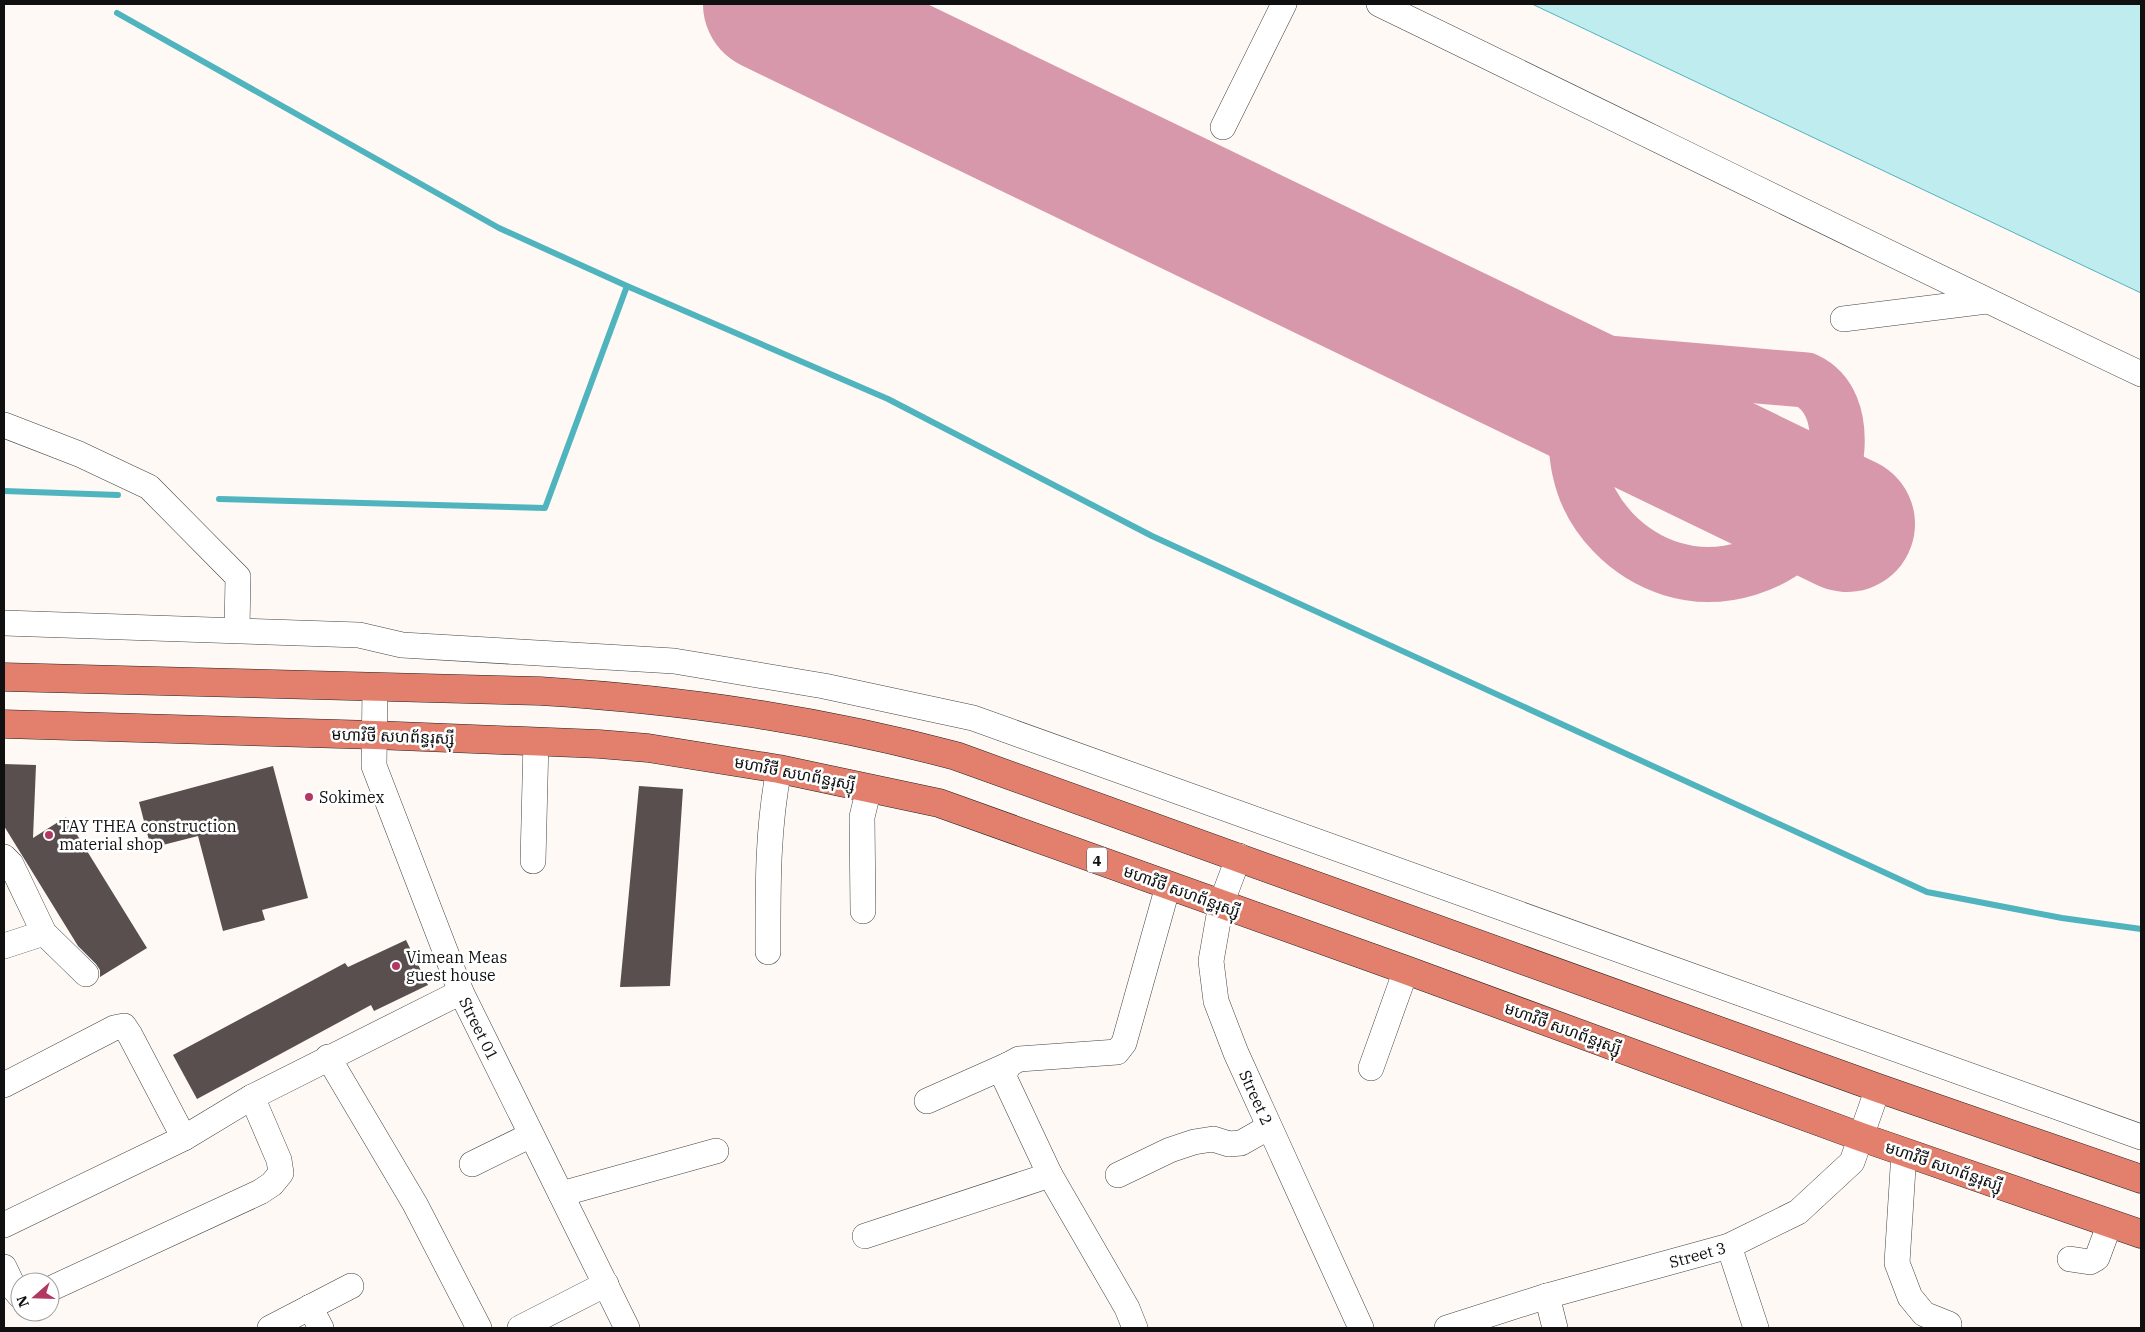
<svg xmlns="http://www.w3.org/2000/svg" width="2145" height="1332" font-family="'IBM Plex Serif','Noto Sans Khmer',serif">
  <rect width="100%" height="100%" fill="#fef9f5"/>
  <path fill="#bfecef" stroke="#4fb4be" d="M1532,4H2141V293Z"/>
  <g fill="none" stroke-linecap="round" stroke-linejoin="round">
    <path stroke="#4fb4be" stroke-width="6" d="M117,13L499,228L627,286L888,399L1152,536L1927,892L2062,918L2141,929
      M4,491L118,495
      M219,499L545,508L627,286"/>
    <path stroke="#d798ac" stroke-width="55" d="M1485,349L1584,361L1806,380C1856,404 1837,488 1811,525C1780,567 1720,584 1672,569C1627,555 1590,517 1580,472C1575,454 1578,437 1569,420C1558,402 1523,375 1507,359"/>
    <path stroke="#d798ac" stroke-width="136" d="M771,4L1847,524"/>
  </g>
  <path fill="#584f4e" d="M4,764L36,765L33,838L66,817L147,948L100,977V970L96,964L78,946L4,826Z
    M273,766L308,898L262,910L265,920L223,931L198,836L151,848L139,802Z
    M639,786L683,789L670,986L620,987Z
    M406,940L428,985L374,1011L371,1005L197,1099L173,1055L345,963L348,967Z"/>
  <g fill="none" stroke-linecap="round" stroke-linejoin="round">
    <defs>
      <g id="minor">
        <path d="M1379,4C1633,127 1886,253 2141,374"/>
        <path d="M1223,127L1284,4"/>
        <path d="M1843,319L1987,301"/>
        <path d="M4,425L79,454L149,487L238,577L237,629"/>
        <path d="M4,623L359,635L402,645L674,661L824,686L973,718L2141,1137"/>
        <path id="s1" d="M375,687L374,766L461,992L627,1328"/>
        <path id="s2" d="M1239,856L1221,904L1211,961L1216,1001L1236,1053L1361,1328"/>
        <path d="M4,857L11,864L44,933L86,974"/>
        <path d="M533,861L536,741"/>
        <path d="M863,911L862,817L869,788"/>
        <path d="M4,946L44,933"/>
        <path d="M768,952C768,889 767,831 779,769"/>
        <path d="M328,1057L415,1204L479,1328"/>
        <path d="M1008,1065L1004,1077L1050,1175L1127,1308L1135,1328"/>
        <path d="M1371,1068L1406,970"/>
        <path d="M4,1085L114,1028L124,1026L130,1035L184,1138"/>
        <path d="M927,1101L1008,1065L1019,1059L1117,1052L1124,1043L1168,886"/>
        <path d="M1904,1152L1897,1263L1910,1297L1924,1314L1949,1324"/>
        <path d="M472,1164L531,1135"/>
        <path d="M1118,1175L1170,1150L1194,1142L1213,1139L1229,1144L1241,1143L1269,1127"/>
        <path d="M561,1194L716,1151"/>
        <path d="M4,1225L184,1138L252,1097L461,992"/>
        <path d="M865,1236L1050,1175"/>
        <path d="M1729,1246L1756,1328"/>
        <path d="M2070,1259L2090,1262L2097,1258L2110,1223"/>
        <path d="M4,1267L15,1290L20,1296"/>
        <path d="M50,1289L260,1192L272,1184L281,1173L279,1160L252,1097"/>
        <path d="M1547,1296L1555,1328"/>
        <path d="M310,1307L321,1328"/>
        <path d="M270,1328L351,1286"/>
        <path d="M520,1328L606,1284"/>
        <path id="s3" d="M1447,1328L1547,1296L1729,1246L1798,1212L1852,1162L1878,1088"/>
      </g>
      <path id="highway" d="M4,677L540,691C684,700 817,719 956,756L1878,1088L2141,1179
        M4,724L374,735L599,744L648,748L779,769L939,803L1406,970L1861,1137L2141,1234"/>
    </defs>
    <use href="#minor" stroke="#434343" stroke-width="26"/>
    <use href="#highway" stroke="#212121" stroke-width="29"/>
    <use href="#minor" stroke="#fff" stroke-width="25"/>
    <use href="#highway" stroke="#e37f6d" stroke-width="28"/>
  </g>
  <g fill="#b03863" stroke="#fff" stroke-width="2">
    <circle cx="309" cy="797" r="5"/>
    <circle cx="49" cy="835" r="5"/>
    <circle cx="396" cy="966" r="5"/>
  </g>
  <g text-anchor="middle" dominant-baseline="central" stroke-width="5" stroke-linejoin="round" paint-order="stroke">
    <rect fill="#fff" stroke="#585858" stroke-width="1" x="1087" y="847.5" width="20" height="25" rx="4"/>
    <g font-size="15" font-weight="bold" fill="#101010">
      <text x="1097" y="860">4</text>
    </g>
    <g font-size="16" fill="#101010" stroke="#fff">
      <text transform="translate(393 736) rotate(2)">មហាវិថី សហព័ន្ធរុស្ស៊ី</text>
      <text transform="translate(795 773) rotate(11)">មហាវិថី សហព័ន្ធរុស្ស៊ី</text>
      <text transform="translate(1182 891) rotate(20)">មហាវិថី សហព័ន្ធរុស្ស៊ី</text>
      <text transform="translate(1563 1028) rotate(20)">មហាវិថី សហព័ន្ធរុស្ស៊ី</text>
      <text stroke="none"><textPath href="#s1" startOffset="362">Street 01</textPath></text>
      <text stroke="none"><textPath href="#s2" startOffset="254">Street 2</textPath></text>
      <text transform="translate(1944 1166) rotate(19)">មហាវិថី សហព័ន្ធរុស្ស៊ី</text>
      <text stroke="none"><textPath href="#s3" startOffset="261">Street 3</textPath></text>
    </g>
    <g font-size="16" fill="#101010" stroke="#fff" text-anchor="start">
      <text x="319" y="797">Sokimex</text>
      <text x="59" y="826">TAY THEA construction<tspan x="59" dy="18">material shop</tspan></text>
      <text x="406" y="957">Vimean Meas<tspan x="406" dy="18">guest house</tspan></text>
    </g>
  </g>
  <rect width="2145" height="1332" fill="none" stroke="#101010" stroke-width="10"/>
  <g transform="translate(35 1297) rotate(250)"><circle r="24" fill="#ffffff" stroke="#9f9f9f"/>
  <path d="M0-4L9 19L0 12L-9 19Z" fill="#b03863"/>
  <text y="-8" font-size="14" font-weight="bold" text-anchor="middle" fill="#101010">N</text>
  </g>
</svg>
